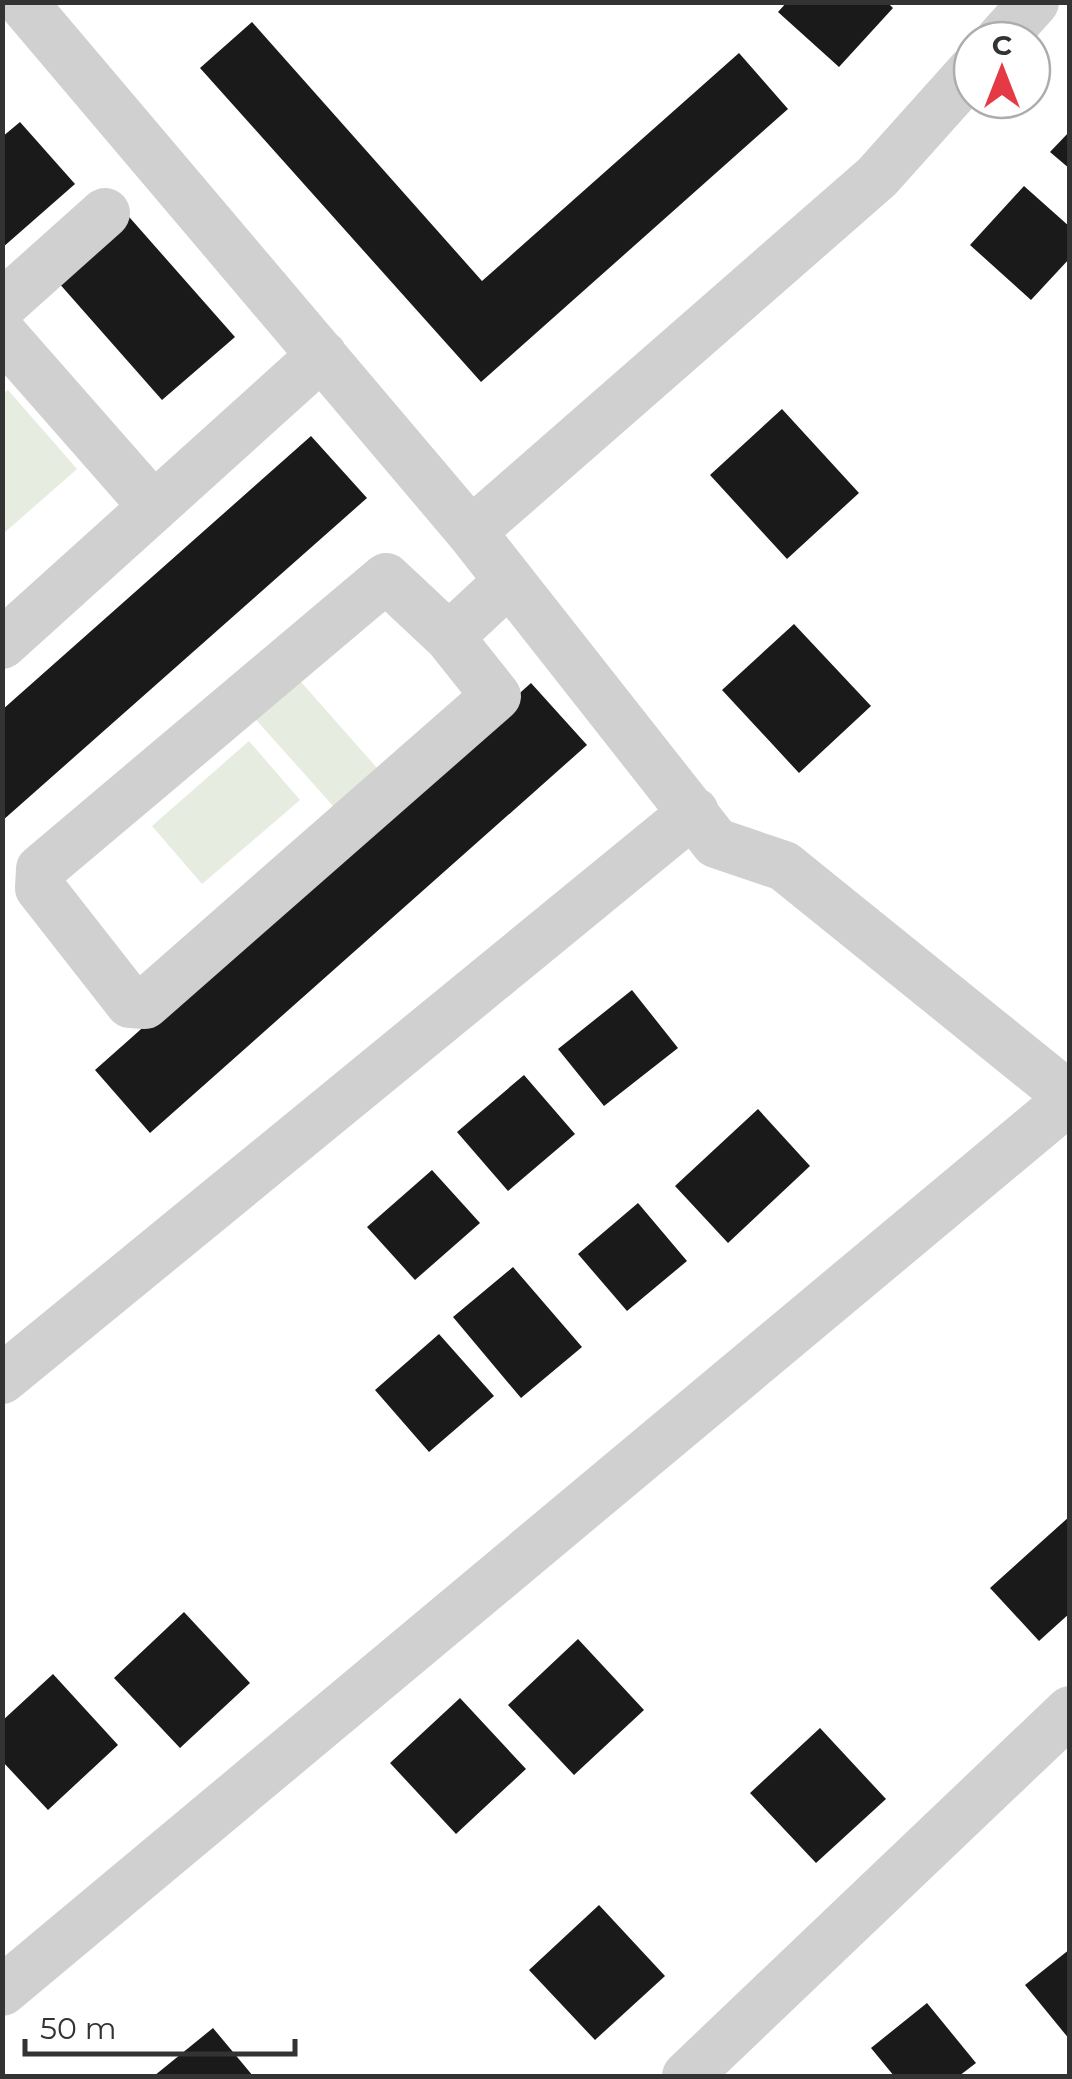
<svg xmlns="http://www.w3.org/2000/svg" width="1072" height="2079" font-family="Montserrat,sans-serif">
  <rect width="100%" height="100%" fill="#fff"/>
  <path fill="#e6ecdf" d="M8,390L77,469L3,534L2,394Z
    M294,674L377,768L334,807L250,713Z
    M249,741L300,800L202,884L152,826Z"/>
  <path fill="#1a1a1a" d="M787,2H887L893,8L839,67L778,12Z
    M252,22L482,281L739,53L788,109L481,382L200,68Z
    M20,122L75,184L2,248V137Z
    M1070,131V169L1050,152Z
    M1024,186L1070,227V258L1031,300L970,245Z
    M123,210L235,337L162,400L50,273Z
    M782,409L859,493L787,559L710,475Z
    M311,436L367,498L2,821V710Z
    M794,624L871,706L799,773L722,690Z
    M531,683L587,745L150,1133L95,1070Z
    M632,990L678,1048L604,1106L558,1049Z
    M524,1075L575,1134L508,1191L457,1132Z
    M758,1109L810,1166L728,1243L675,1186Z
    M432,1170L480,1223L415,1280L367,1227Z
    M638,1203L687,1261L627,1311L578,1254Z
    M513,1267L582,1347L521,1398L453,1317Z
    M439,1334L494,1396L429,1452L375,1390Z
    M1070,1516V1613L1039,1641L990,1588Z
    M184,1612L250,1683L180,1748L114,1678Z
    M578,1639L644,1710L574,1775L508,1705Z
    M53,1674L118,1745L48,1810L2,1761V1721Z
    M460,1698L526,1769L456,1834L390,1763Z
    M820,1728L886,1799L816,1863L750,1793Z
    M599,1905L665,1976L595,2040L529,1970Z
    M1070,1949V2040L1025,1985Z
    M927,2003L976,2063L959,2076H894L871,2048Z
    M213,2028L253,2076H154Z"/>
  <g fill="none" stroke-linecap="round" stroke-linejoin="round">
    <path stroke="#d0d0d0" stroke-width="50" d="M22,2L471,532L716,843L784,866L1070,1097
      M1000,40L1034,2
      M2,305L105,213
      M2,334L154,507
      M471,532L877,177L972,71
      M386,578L449,637L496,696L145,1004L130,1003L40,888L41,869Z
      M449,637L508,582
      M2,644L322,355
      M2,1379L694,812
      M2,1991L1070,1099
      M687,2076L1070,1711"/>
  </g>
  <rect width="1072" height="2079" fill="none" stroke="#333333" stroke-width="10"/>
  <g transform="translate(1002 70)"><circle r="48" fill="#ffffff" stroke="#adadad" stroke-width="2.5"/>
  <path d="M0-8L18 38L0 25L-18 38Z" fill="#e63946"/>
  <text y="-15" font-size="28" font-weight="bold" text-anchor="middle" fill="#333333">С</text>
  </g>
  <path d="M25 2039v15h270v-15" fill="none" stroke="#333333" stroke-width="5"/>
  <text x="40" y="2039" font-size="30" fill="#333333" stroke="#ffffff" stroke-width="8" paint-order="stroke">50 m</text>
</svg>
